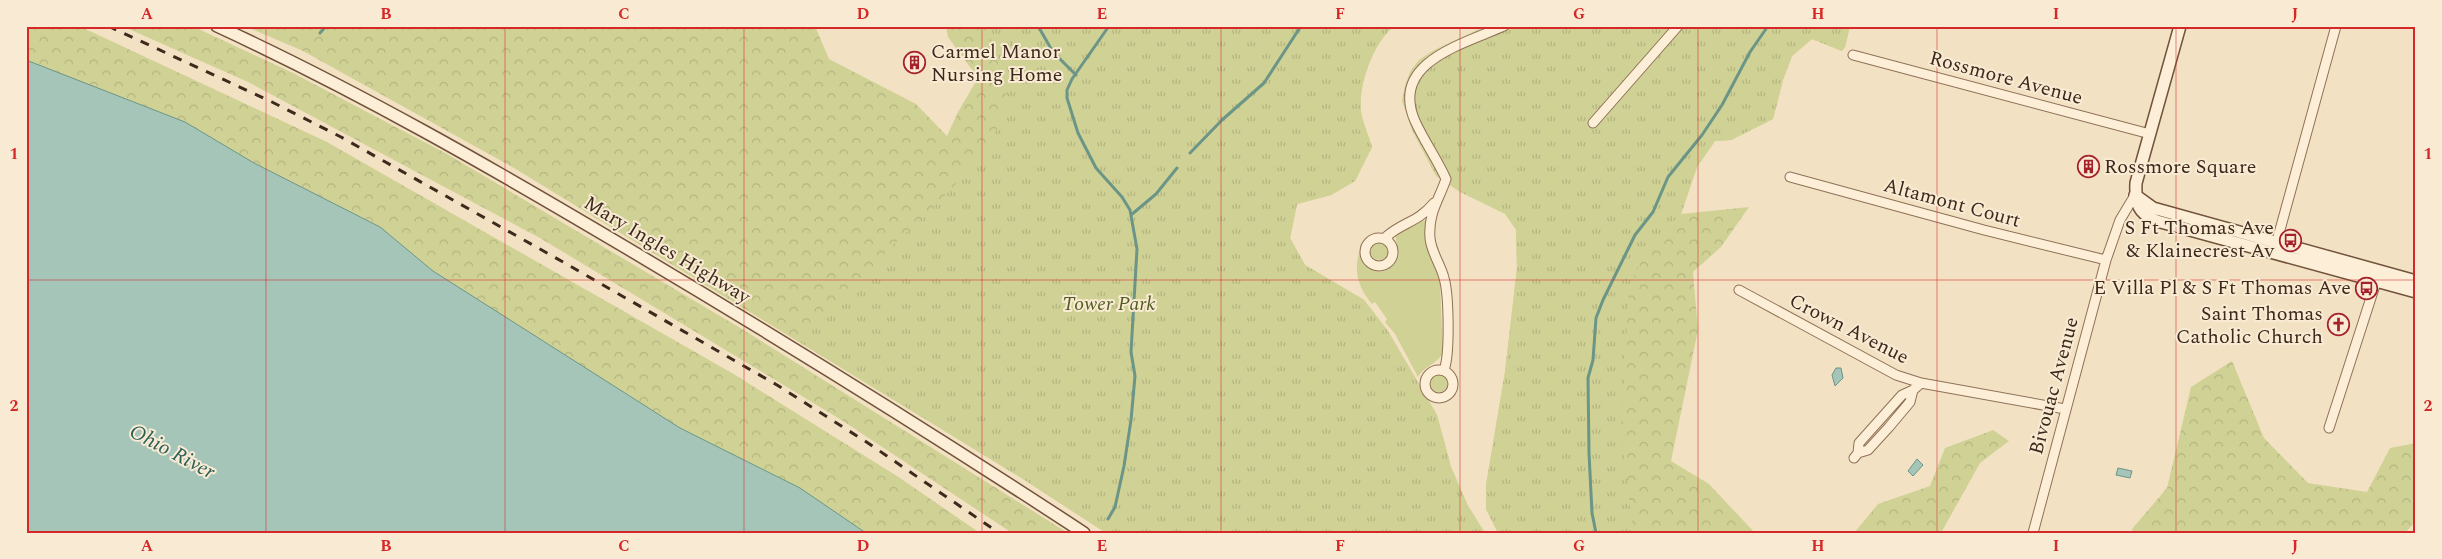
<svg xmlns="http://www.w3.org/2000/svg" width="2442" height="559" font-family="Spectral,serif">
  <defs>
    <pattern id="forest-crowns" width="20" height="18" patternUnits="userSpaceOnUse" patternTransform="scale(1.25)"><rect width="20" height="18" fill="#d0d295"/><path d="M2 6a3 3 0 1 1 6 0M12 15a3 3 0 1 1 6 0" fill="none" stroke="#b4b480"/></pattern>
    <pattern id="park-tufts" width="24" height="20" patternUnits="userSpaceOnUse" patternTransform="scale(1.25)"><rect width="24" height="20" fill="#d0d295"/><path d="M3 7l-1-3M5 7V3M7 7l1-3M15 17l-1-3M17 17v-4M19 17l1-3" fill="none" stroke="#b4b480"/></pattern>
  </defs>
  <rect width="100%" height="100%" fill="#f3e1c3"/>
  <path fill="#d0d295" d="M1427,219V245L1440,282L1443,352C1439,363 1424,366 1418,377L1395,334L1385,322L1387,319L1375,302L1372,304C1358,287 1353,271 1360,250C1364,270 1385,282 1397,259C1402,250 1393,242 1397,233Z
    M1370 251a9 9 0 1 1 18 0a9 9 0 1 1-18 0Z
    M1430 383a9 9 0 1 1 18 0a9 9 0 1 1-18 0Z"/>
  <path fill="url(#forest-crowns)" d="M26,26H79L327,142L732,373L897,476L980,533H866L800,488L680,428L433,271L380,227L254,163L185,122L26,60Z
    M122,26H192L293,73L447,154L742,329L1068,533H1012L843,421L540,238L248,82Z
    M245,26H815L829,59L916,104L947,136L958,112L978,78L948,37L946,26H1394C1373,43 1358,85 1361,112C1363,123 1369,136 1372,147L1355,181L1331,195L1297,204L1290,238L1305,265L1364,300L1388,331L1437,415L1451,467L1468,506L1485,533H1106L1023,479L514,168L303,51Z
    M1850,26L1845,47L1842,51L1812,39L1792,56L1783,80L1773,119L1731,140L1715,141L1697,167L1681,214L1749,207L1721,247L1693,272L1698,330L1671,461L1709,484L1755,533H1498L1486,509V485L1505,372L1517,268L1516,230L1691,48Z
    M2232,361L2264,438L2308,483L2367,492L2390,448L2416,443V521L2405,533H2133L2132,529L2167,488L2191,387Z
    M1993,430L2009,441L1980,463L1941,533H1854L1878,504L1930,486L1945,448Z"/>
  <path fill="url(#park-tufts)" d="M985,26H1394C1373,43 1358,85 1361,112C1362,123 1369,136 1372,147L1355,181L1331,195L1297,204L1290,238L1305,265L1364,300L1388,331L1437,415L1451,467L1468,506L1485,533H1106L1023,479L800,342L895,243L937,204L976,162L998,128L1007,98L999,59Z
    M1486,26H1850L1845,47L1842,51L1812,39L1792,56L1783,80L1773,119L1731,140L1715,141L1697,167L1681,214L1649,244L1629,288L1621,432L1633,533H1498L1486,509V485L1505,372L1517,268L1516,230L1505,214L1460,192L1436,176L1412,130L1402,101L1405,85L1411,70L1419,60L1434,50Z"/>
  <path fill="#a5c5b9" stroke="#6b9587" d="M26,60L185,122L254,163L380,227L433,271L680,428L800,488L866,533H26Z
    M1836,368H1841L1843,378L1835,386L1832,375Z
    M1917,459L1923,465L1913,476L1908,471Z
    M2118,468L2132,471L2130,478L2116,475Z"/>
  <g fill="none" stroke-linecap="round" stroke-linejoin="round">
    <path stroke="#6b9587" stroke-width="3" d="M1038,26L1053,52L1076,75
      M320,33L326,26
      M1190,153L1222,120L1264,83L1301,26
      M1131,215L1156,194L1177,168
      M1108,519L1115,507L1124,466L1131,420L1135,376L1131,352L1137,249L1130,210L1122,197L1096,168L1078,133L1067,98V90L1072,79L1109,26
      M1596,533L1592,513L1589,453L1588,378L1593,360L1596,318L1603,300L1635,235L1653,212L1668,177L1702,135L1722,105L1750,52L1768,26"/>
    <defs>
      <path id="street" d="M1853,55L2150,134
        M1593,123L1678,26
        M1790,177L1984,230L2106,260
        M1365 252a14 14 0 1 1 28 0a14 14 0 1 1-28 0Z
        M1388,240L1387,236C1405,221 1417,223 1434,203
        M2275,248L2336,26
        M1739,290L1896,375L1921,383L2065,409
        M1425 384a14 14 0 1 1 28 0a14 14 0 1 1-28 0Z
        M1444,370C1450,355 1449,295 1444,278C1441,265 1431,252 1430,238C1428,213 1439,200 1446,179C1437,159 1424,141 1415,121C1389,62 1464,44 1504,26
        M2329,428L2378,276
        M1858,453L1859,443L1902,395L1913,390L1921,383
        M1854,458L1858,453L1868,450L1889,427L1910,402L1913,390
        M2033,533L2106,260L2120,220L2135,195"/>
      <path id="secondary" d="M217,26C358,91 492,168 625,247C780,339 933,434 1084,533
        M2180,26L2136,183C2135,203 2138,214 2157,221L2416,292
        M2135,195L2153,208L2416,281"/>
    </defs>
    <use href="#street" stroke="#8f7157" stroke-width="11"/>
    <use href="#secondary" stroke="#71523a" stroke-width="14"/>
    <use href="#street" stroke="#fceed7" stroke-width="9"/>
    <use href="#secondary" stroke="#fceed7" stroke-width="11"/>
    <path stroke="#3e2a1d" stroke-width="3" stroke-dasharray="9 9" stroke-linecap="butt" d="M108,26L272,102L341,137L563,262L777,385L868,443L999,533"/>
  </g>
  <path fill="none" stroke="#d62828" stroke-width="1" stroke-opacity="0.55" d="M266,26V533M505,26V533M744,26V533M982,26V533M1221,26V533M1460,26V533M1698,26V533M1937,26V533M2176,26V533M26,280H2416"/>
  <defs>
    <symbol id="building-ring" viewBox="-11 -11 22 22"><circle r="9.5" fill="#f9ebd3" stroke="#a5212c" stroke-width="1.5"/><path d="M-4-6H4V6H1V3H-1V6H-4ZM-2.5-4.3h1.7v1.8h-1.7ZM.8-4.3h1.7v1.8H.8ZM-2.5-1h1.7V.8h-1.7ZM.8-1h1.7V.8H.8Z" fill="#a5212c"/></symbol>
    <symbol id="bus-ring" viewBox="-11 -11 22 22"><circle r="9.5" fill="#f9ebd3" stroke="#a5212c" stroke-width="1.5"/><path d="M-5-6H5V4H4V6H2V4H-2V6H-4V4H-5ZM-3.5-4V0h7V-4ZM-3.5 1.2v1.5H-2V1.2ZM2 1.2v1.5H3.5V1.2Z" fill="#a5212c"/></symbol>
    <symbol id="church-ring" viewBox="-11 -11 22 22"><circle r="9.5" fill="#f9ebd3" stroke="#a5212c" stroke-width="1.5"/><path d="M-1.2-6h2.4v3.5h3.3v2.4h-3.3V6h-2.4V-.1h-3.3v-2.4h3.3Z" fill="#a5212c"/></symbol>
  </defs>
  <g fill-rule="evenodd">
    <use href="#building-ring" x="902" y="50" width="25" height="25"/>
    <use href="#building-ring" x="2076" y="154" width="25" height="25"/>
    <use href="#bus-ring" x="2278" y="228" width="25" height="25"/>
    <use href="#bus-ring" x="2354" y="276" width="25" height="25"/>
    <use href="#church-ring" x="2326" y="312" width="25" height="25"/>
  </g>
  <g text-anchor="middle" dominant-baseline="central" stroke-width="4" stroke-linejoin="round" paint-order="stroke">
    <g font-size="20" fill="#3e2a1d" stroke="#f9ebd3" text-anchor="end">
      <text x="931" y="52" text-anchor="start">Carmel Manor<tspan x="931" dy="23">Nursing Home</tspan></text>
      <text x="2104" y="167" text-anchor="start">Rossmore Square</text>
      <text x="2274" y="228">S Ft Thomas Ave<tspan x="2274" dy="23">&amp; Klainecrest Av</tspan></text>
      <text x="2351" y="288">E Villa Pl &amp; S Ft Thomas Ave</text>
      <text x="2323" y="314">Saint Thomas<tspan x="2323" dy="23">Catholic Church</tspan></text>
    </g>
    <g font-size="20" fill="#3e2a1d" stroke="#f9ebd3">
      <text transform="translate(2006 78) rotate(15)">Rossmore Avenue</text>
      <text transform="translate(1952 203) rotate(15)">Altamont Court</text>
      <text transform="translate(667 250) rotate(31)">Mary Ingles Highway</text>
      <text transform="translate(1849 329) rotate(27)">Crown Avenue</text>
      <text transform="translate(2054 386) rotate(-75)">Bivouac Avenue</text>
    </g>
    <g font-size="20" font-style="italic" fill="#525c21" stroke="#f9ebd3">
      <text x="1109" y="304">Tower Park</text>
    </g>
    <g font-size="21" font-style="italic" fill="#2b5f58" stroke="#f9ebd3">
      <text transform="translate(172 452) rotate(28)">Ohio River</text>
    </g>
  </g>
  <rect width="2442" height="559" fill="none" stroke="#f9ebd3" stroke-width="55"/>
  <rect x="28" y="28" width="2386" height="504" fill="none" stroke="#d62828" stroke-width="2"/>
  <g font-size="16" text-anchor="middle" font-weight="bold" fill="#d62828">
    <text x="147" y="19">A</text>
    <text x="386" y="19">B</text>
    <text x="624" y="19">C</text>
    <text x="863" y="19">D</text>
    <text x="1102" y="19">E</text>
    <text x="1340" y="19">F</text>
    <text x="1579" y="19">G</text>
    <text x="1818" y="19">H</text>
    <text x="2056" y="19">I</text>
    <text x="2295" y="19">J</text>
    <text x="14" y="159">1</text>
    <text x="2428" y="159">1</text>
    <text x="14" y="411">2</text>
    <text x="2428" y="411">2</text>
    <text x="147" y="551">A</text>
    <text x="386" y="551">B</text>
    <text x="624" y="551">C</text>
    <text x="863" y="551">D</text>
    <text x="1102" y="551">E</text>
    <text x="1340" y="551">F</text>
    <text x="1579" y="551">G</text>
    <text x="1818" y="551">H</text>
    <text x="2056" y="551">I</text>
    <text x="2295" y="551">J</text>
  </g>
</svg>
